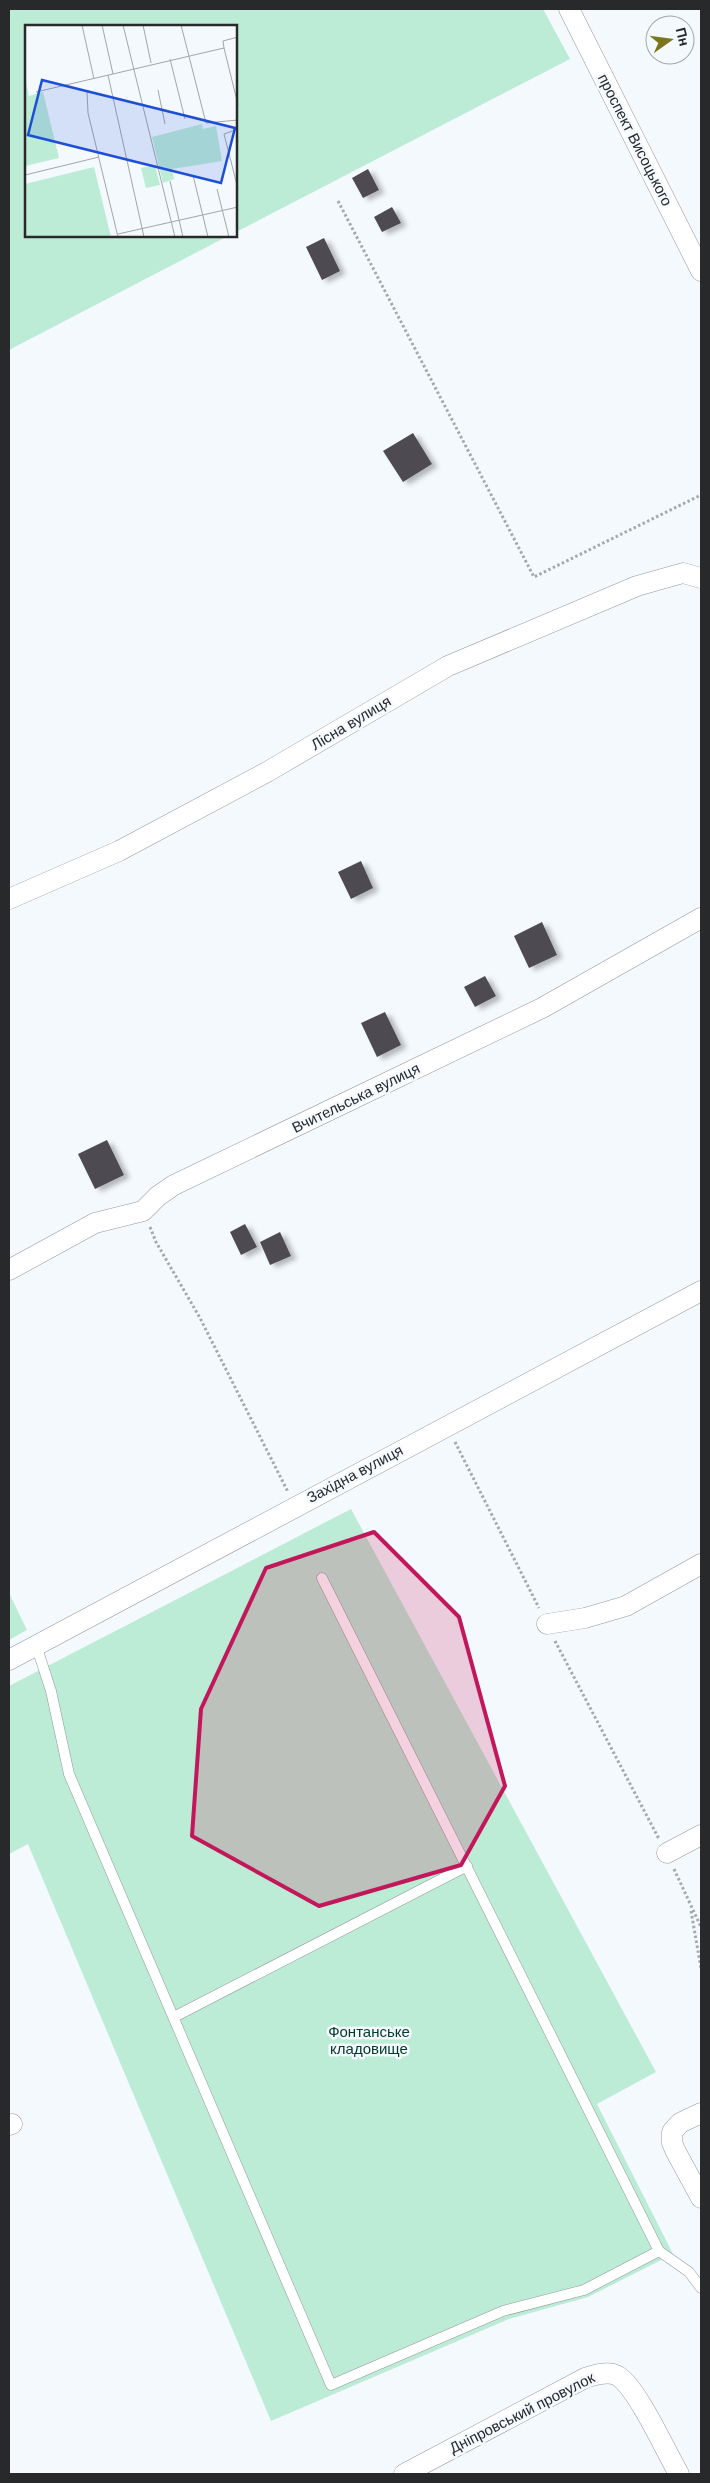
<svg xmlns="http://www.w3.org/2000/svg" width="710" height="2483" font-family="'DM Sans',sans-serif">
  <defs>
    <filter id="shadow"><feDropShadow dx="5.5" dy="3" stdDeviation="2.5" flood-color="#0004"/></filter>
  </defs>
  <rect width="100%" height="100%" fill="#f4f9fe"/>
  <path fill="#bcecd5" d="M9,9H543L570,59L236,232V26H26V236H228L9,350Z
    M351,1509L656,2072L597,2104L673,2254L588,2297L509,2319L271,2421L28,1844L9,1854V1686Z
    M9,1593L27,1630L9,1640Z"/>
  <path fill="#4d4b51" filter="url(#shadow)" d="M368,169L379,190L363,198L352,178Z
    M392,207L401,223L382,232L374,217Z
    M324,238L340,271L322,280L306,247Z
    M413,433L432,464L403,482L383,451Z
    M361,861L373,888L351,899L338,872Z
    M542,922L557,955L529,968L514,936Z
    M485,976L496,996L475,1007L464,987Z
    M385,1012L401,1045L377,1057L361,1023Z
    M107,1140L124,1175L95,1189L78,1154Z
    M245,1224L257,1247L241,1255L230,1232Z
    M280,1232L291,1256L270,1265L260,1242Z"/>
  <g fill="none" stroke-linecap="round" stroke-linejoin="round">
    <defs>
      <path id="lane" d="M322,1578L659,2251L689,2272L701,2288
        M36,1645L51,1691L69,1774L331,2385L503,2311L584,2290L659,2251
        M174,2017L467,1866"/>
      <path id="street" d="M569,9L701,271
        M9,899L119,851L267,772L448,666L637,586L683,573L701,578
        M9,1270L95,1223L143,1211L158,1196L174,1185L542,1008L701,918
        M547,1624L585,1618L626,1606L701,1564
        M9,1660L701,1291
        M667,1853L701,1835
        M701,2113L680,2123L672,2132V2143L676,2152L701,2198
        M9,2125L12,2124
        M404,2474L585,2378C595,2375 608,2370 618,2376C638,2389 666,2452 679,2474"/>
    </defs>
    <use href="#lane" stroke="#93999e" stroke-width="11"/>
    <use href="#street" stroke="#93999e" stroke-width="21"/>
    <path stroke="#a5a9ac" stroke-width="3" stroke-dasharray="2.5 2.5" stroke-linecap="butt" d="M338,201L534,577L701,495
      M150,1227L156,1242L200,1318L288,1492
      M455,1442L539,1608
      M555,1641L659,1839
      M674,1869L701,1927
      M691,1911L701,1968"/>
    <use href="#lane" stroke="#fff" stroke-width="10"/>
    <use href="#street" stroke="#fff" stroke-width="20"/>
  </g>
  <path fill="#c2185b" fill-opacity="0.2" stroke="#c2185b" stroke-width="4" stroke-linejoin="round" d="M374,1532L459,1617L505,1786L461,1865L319,1906L192,1836L201,1709L266,1568Z"/>
  <g text-anchor="middle" dominant-baseline="central" stroke-width="5" stroke-linejoin="round" paint-order="stroke">
    <g font-size="15" fill="#27292b" stroke="#f4f9fe">
      <text transform="translate(635 140) rotate(63)">проспект Висоцького</text>
      <text transform="translate(351 723) rotate(-31)">Лісна вулиця</text>
      <text transform="translate(356 1098) rotate(-26)">Вчительська вулиця</text>
      <text transform="translate(355 1474) rotate(-28)">Західна вулиця</text>
      <text transform="translate(522 2413) rotate(-27)">Дніпровський провулок</text>
    </g>
    <g font-size="15" fill="#033a28" stroke="#f4f9fe">
      <text x="369" y="2032">Фонтанське<tspan x="369" dy="17">кладовище</tspan></text>
    </g>
  </g>
  <g transform="translate(25 25)">
    <rect width="212" height="212" fill="#f4f9fe"/>
    <path d="M0,54L4,71L18,67L34,133L0,141ZM177,99L178,104L191,101L197,136L147,144L149,154L138,158L127,112ZM130,140L135,160L121,163L116,143ZM69,142L86,212H0V159Z" fill="#bcecd5"/>
    <path fill="none" stroke="#a2a6aa" stroke-width="1" d="M57,0L69,54M77,0L88,49M98,0L150,212M118,0L126,38M156,0L181,98L213,95M199,23L213,80M145,34L160,94M83,50L119,212M133,65L140,99M62,66L63,88L93,212M11,67L199,23L198,16L213,12M213,104L199,109L213,164M0,150L74,132M168,150L183,212M145,156L158,212M192,164L204,212M93,209L213,182"/>
    <path fill="#1d4ed8" fill-opacity="0.15" stroke="#1d4ed8" stroke-width="2.5" d="M17,55L210,103L196,158L3,110Z"/>
    <rect width="212" height="212" fill="none" stroke="#27292b" stroke-width="2.5"/>
  </g>
  <rect width="710" height="2483" fill="none" stroke="#27292b" stroke-width="20"/>
  <g transform="translate(670 40) rotate(76)"><circle r="24" fill="#f4f9fe" stroke="#a2a6aa"/>
  <path d="M0-4L9 19L0 12L-9 19Z" fill="#7b761a"/>
  <text y="-8" font-size="14" font-weight="bold" text-anchor="middle" fill="#27292b">Пн</text>
  </g>
</svg>
